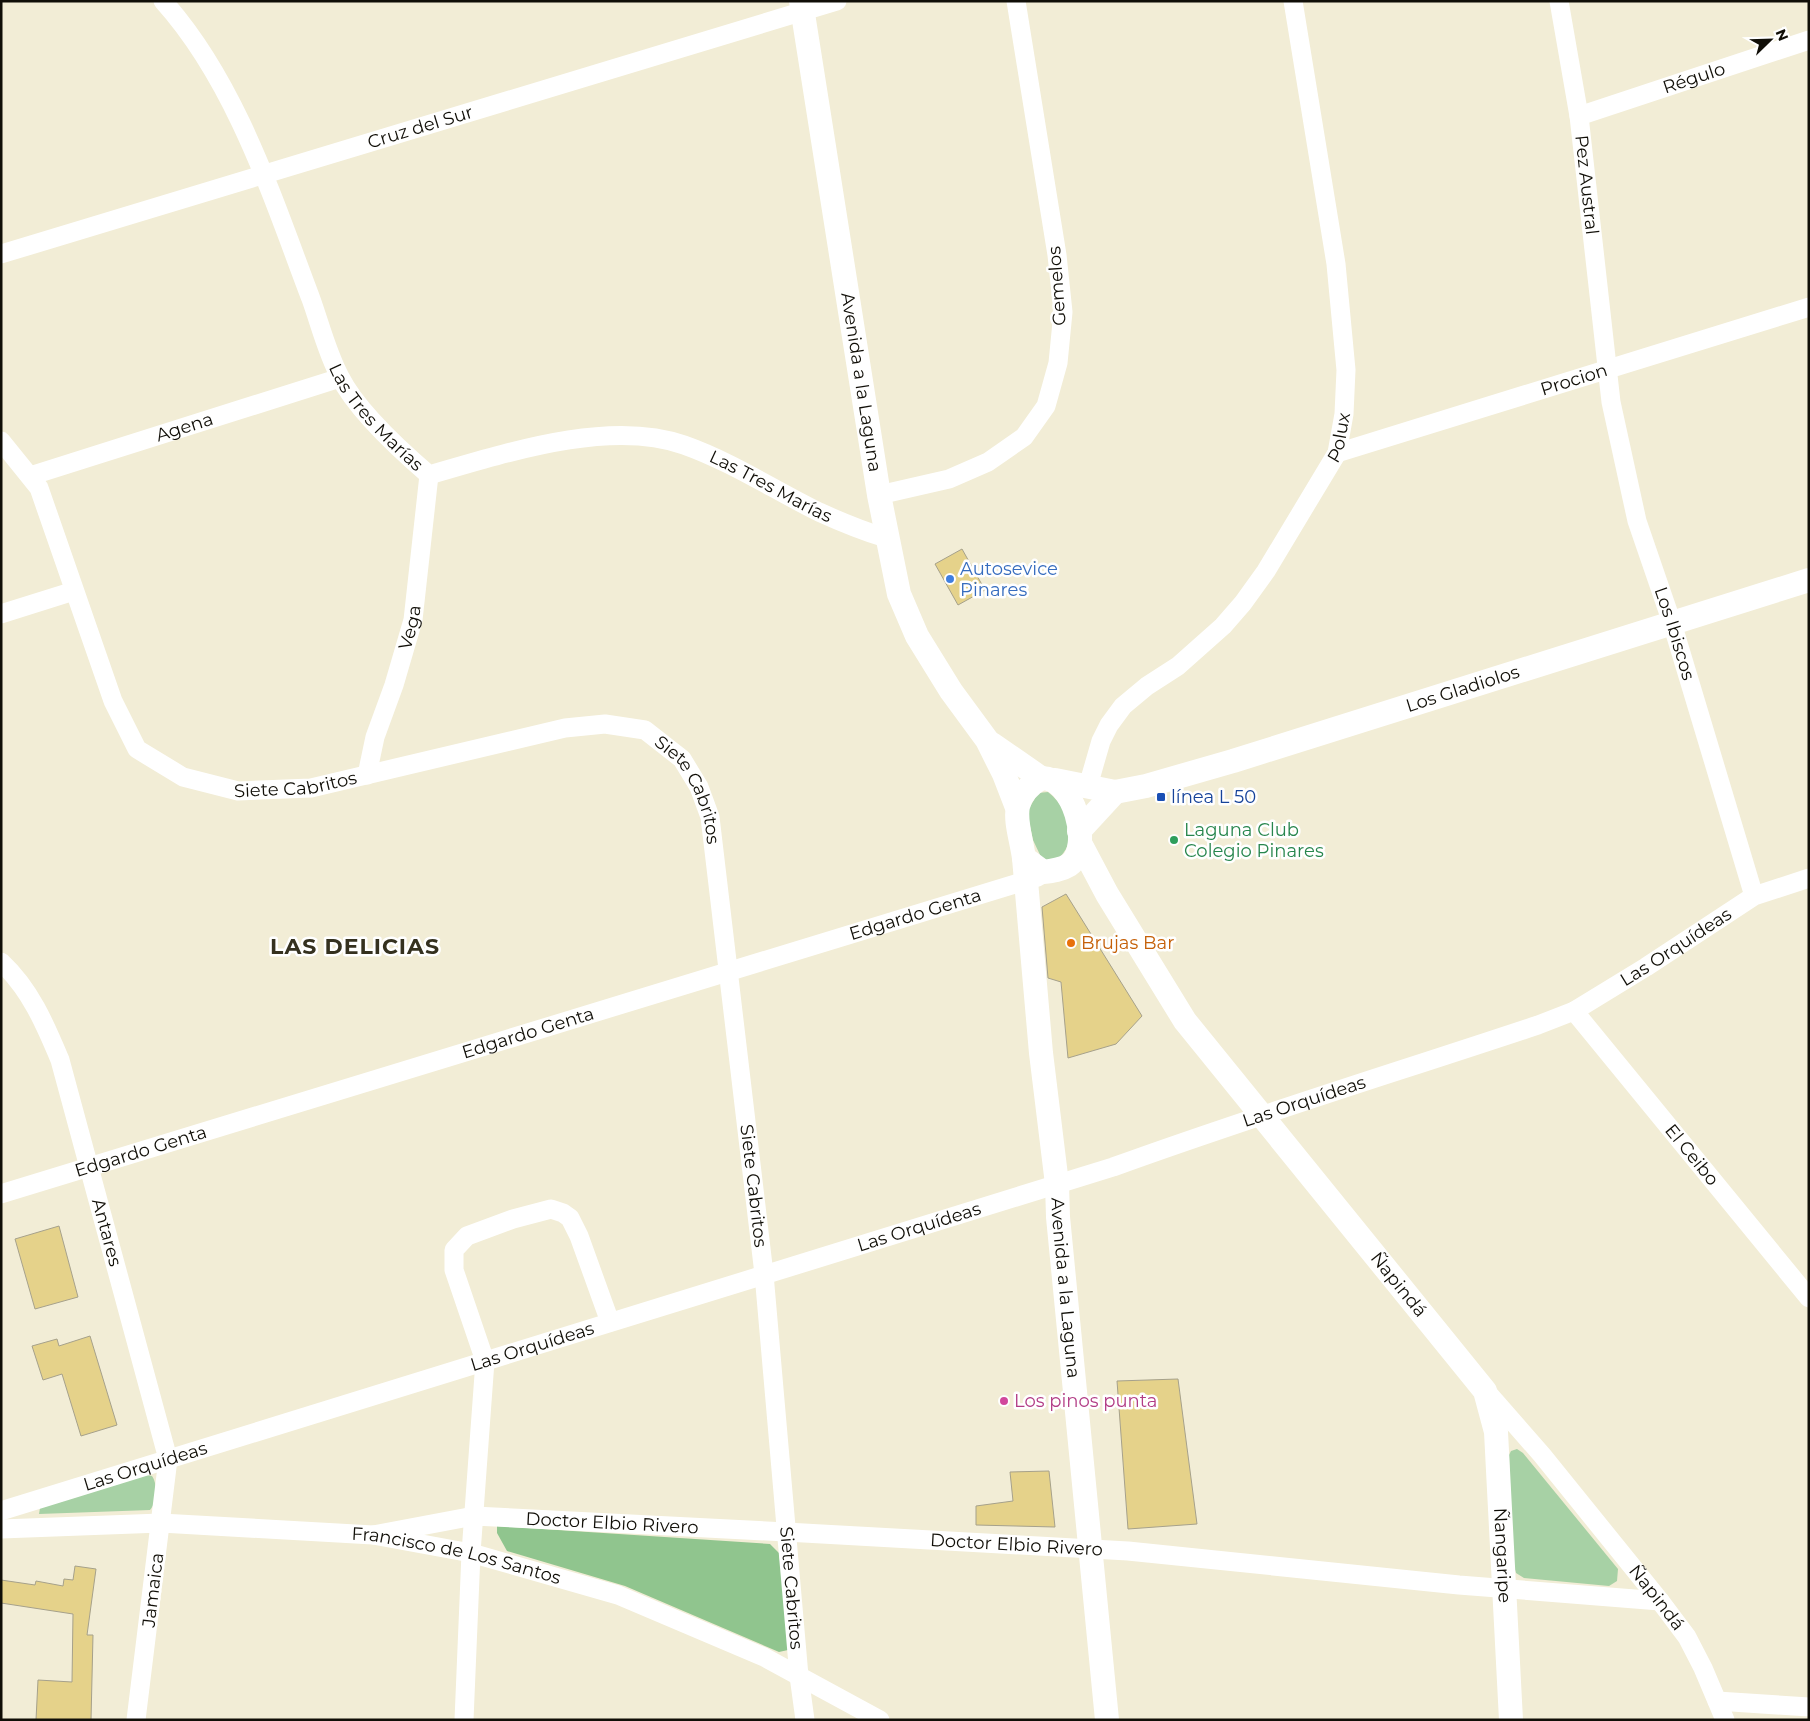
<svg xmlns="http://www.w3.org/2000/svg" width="1810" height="1721" font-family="Montserrat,sans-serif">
  <rect width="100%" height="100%" fill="#f2edd6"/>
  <path fill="#a7d1a5" d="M1048,792C1071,810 1081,846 1052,863L1041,857L1033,840L1027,812L1038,793Z
    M1517,1449L1523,1453L1618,1569L1617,1581L1609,1586L1524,1578L1516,1573L1513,1563L1509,1455L1511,1451Z
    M147,1475L152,1476C158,1484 157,1503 150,1510L39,1514L40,1508Z"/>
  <path fill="#90c58e" d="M497,1526L770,1544L779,1553L790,1644L788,1650L779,1652L625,1586L507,1551L497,1533Z"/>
  <path fill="#e5d28a" stroke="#a6a18b" d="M962,549L985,590L958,605L935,564Z
    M1066,894L1142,1016L1116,1044L1068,1058L1061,982L1048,978L1042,907Z
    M59,1226L78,1297L35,1309L15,1239Z
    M90,1336L117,1425L81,1436L62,1374L43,1380L32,1346L57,1339L59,1346Z
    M1178,1379L1197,1524L1128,1529L1117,1381Z
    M1049,1471L1055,1527L976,1525V1506L1013,1501L1010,1472Z
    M75,1566L96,1569L87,1635H93L91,1720H36L38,1680L72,1682L73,1614L1,1603V1580L35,1585L36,1581L63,1586L64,1579L73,1580Z"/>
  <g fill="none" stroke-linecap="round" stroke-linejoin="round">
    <g stroke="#fff" stroke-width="19">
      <path id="s1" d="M163,1C236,82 273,199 311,299C320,324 327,353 340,377C357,411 400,450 429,475C503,454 609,418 684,445C732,462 774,490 819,512C841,522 863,531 886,538"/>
      <path id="s2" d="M1559,1L1579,116L1611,402L1637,521L1672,623L1754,896"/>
      <path id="s3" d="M1579,116L1809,40"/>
      <path id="s4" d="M1,254L837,1"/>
      <path id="s5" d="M1,441L39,488L113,701L137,749L183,777L238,791L311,788L565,728L605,724L645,730L682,759L699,787L710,817L764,1274L799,1676L805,1720"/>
      <path id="s6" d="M1337,453L1809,307"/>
      <path id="s7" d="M30,476L340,378"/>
      <path d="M879,495L949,479L988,462L1024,437L1046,406L1058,363L1063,312L1057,255L1016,1"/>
      <path d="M1,614L74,591"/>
      <path id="s8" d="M367,775L375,737L394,685L413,620L429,475"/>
      <path id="s9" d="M1088,786L1101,741L1109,725L1123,706L1147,686L1178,666L1223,626L1243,603L1266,571L1337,453L1344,414L1346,370L1336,264L1293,1"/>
      <path id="s10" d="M1,962C30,989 45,1024 60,1060L168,1459L136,1720"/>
      <path id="s11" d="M1574,1011L1809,1298"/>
      <path id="s12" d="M1,1194L1038,877"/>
      <path id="s13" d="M1486,1391L1542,1455L1660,1601L1687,1637L1703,1668L1725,1720"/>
      <path id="s14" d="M1,1511L1113,1167C1253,1116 1397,1072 1538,1025L1574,1011L1646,967L1754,896L1809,878"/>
      <path id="s15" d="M1,1529L161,1523L373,1535L471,1553L618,1595L764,1657L880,1720"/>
      <path id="s16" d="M373,1535L474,1516L786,1532L1128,1551L1459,1585L1660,1601"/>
      <path d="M1717,1701L1809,1707"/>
      <path d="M464,1720L471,1553L485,1361L454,1270V1250L467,1236L513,1219L551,1209L563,1213L570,1218L579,1236L610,1322"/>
    </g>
    <g stroke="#fff" stroke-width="24">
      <path id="s17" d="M801,1L879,495L899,594L917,636L951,691L987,740L1004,774L1016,805"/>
      <path d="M992,744L1041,778"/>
      <path d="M1041,778C1073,776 1094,847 1069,865C1061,870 1052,871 1043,872L1024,858C1019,824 1005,800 1041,778Z"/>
      <path id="s18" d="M1055,780L1115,792L1146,786L1233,761L1809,580"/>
      <path d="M1079,831L1115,792"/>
      <path id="s19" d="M1080,843L1107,894L1185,1021L1485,1391L1496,1432L1511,1720"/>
      <path id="s20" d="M1024,858L1041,1053L1057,1184L1058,1217L1107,1720"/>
    </g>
  </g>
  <circle fill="#3f7fe0" stroke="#fff" stroke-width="2" cx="950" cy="579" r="5"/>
  <rect fill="#1a4fb4" stroke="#fff" stroke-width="2" x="1156" y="792" width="10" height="10" rx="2.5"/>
  <circle fill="#2e9e5b" stroke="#fff" stroke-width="2" cx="1174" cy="840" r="5"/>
  <circle fill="#e8710a" stroke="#fff" stroke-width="2" cx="1071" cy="943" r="5"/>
  <circle fill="#d1479c" stroke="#fff" stroke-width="2" cx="1004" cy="1401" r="5"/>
  <g text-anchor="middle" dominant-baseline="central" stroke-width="5" stroke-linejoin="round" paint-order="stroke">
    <g font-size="18" fill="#100e07" stroke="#fff">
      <text stroke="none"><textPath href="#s3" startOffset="121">Régulo</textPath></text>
      <text stroke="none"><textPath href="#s4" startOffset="438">Cruz del Sur</textPath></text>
      <text stroke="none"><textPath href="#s2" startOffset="186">Pez Austral</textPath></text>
      <text transform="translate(1057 286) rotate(-94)">Gemelos</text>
      <text stroke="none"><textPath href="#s6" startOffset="248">Procion</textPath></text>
      <text stroke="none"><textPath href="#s17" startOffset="386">Avenida a la Laguna</textPath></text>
      <text stroke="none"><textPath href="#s1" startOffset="472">Las Tres Marías</textPath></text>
      <text stroke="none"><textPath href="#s7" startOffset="162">Agena</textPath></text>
      <text stroke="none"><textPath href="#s9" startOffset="440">Polux</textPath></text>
      <text stroke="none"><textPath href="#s1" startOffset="908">Las Tres Marías</textPath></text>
      <text stroke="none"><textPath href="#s8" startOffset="154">Vega</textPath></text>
      <text stroke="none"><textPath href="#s2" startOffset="645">Los Ibiscos</textPath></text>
      <text stroke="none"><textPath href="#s18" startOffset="424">Los Gladiolos</textPath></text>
      <text stroke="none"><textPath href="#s5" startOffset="508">Siete Cabritos</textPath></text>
      <text stroke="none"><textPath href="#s5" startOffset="942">Siete Cabritos</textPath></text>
      <text stroke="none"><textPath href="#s12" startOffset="956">Edgardo Genta</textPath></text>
      <text stroke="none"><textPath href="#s14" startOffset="1771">Las Orquídeas</textPath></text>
      <text stroke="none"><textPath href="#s12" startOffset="551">Edgardo Genta</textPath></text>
      <text stroke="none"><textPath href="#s14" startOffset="1366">Las Orquídeas</textPath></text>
      <text stroke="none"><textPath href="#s12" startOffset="146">Edgardo Genta</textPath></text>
      <text stroke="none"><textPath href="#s11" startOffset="186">El Ceibo</textPath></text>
      <text stroke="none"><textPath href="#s5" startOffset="1348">Siete Cabritos</textPath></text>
      <text stroke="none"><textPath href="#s14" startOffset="961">Las Orquídeas</textPath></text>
      <text stroke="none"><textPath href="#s10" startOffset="294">Antares</textPath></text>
      <text stroke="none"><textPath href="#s19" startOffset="546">Ñapindá</textPath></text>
      <text stroke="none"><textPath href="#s20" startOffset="432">Avenida a la Laguna</textPath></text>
      <text stroke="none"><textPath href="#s14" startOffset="556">Las Orquídeas</textPath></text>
      <text stroke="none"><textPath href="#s14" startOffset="151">Las Orquídeas</textPath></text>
      <text stroke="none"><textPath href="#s16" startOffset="241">Doctor Elbio Rivero</textPath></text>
      <text stroke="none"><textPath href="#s16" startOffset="646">Doctor Elbio Rivero</textPath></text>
      <text stroke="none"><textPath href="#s19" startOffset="849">Ñangaripe</textPath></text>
      <text stroke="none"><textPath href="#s15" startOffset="458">Francisco de Los Santos</textPath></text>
      <text stroke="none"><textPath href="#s5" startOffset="1752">Siete Cabritos</textPath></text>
      <text transform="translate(153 1590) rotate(-83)">Jamaica</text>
      <text stroke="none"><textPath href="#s13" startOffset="268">Ñapindá</textPath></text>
    </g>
    <g font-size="18" fill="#366cbe" stroke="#fff" text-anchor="start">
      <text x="960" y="569">Autosevice<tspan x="960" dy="21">Pinares</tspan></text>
    </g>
    <g font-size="18" fill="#164399" stroke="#fff" text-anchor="start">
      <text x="1171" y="797">línea L 50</text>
    </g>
    <g font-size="18" fill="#27864d" stroke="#fff" text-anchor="start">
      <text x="1184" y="830">Laguna Club<tspan x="1184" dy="21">Colegio Pinares</tspan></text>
    </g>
    <g font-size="18" fill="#c56008" stroke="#fff" text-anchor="start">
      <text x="1081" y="943">Brujas Bar</text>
    </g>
    <g font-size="18" fill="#b23c85" stroke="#fff" text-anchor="start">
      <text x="1014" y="1401">Los pinos punta</text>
    </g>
    <g font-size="22" font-weight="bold" letter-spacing="1" fill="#35311f" stroke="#fff">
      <text x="355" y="946">LAS DELICIAS</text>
    </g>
  </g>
  <rect width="1810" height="1721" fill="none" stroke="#100e07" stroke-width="5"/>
  <g transform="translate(1770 40) rotate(67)" stroke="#ffffff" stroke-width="4" paint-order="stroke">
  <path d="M0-4L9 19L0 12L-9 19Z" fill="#100e07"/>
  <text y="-8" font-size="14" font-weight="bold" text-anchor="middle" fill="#100e07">N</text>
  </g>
</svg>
